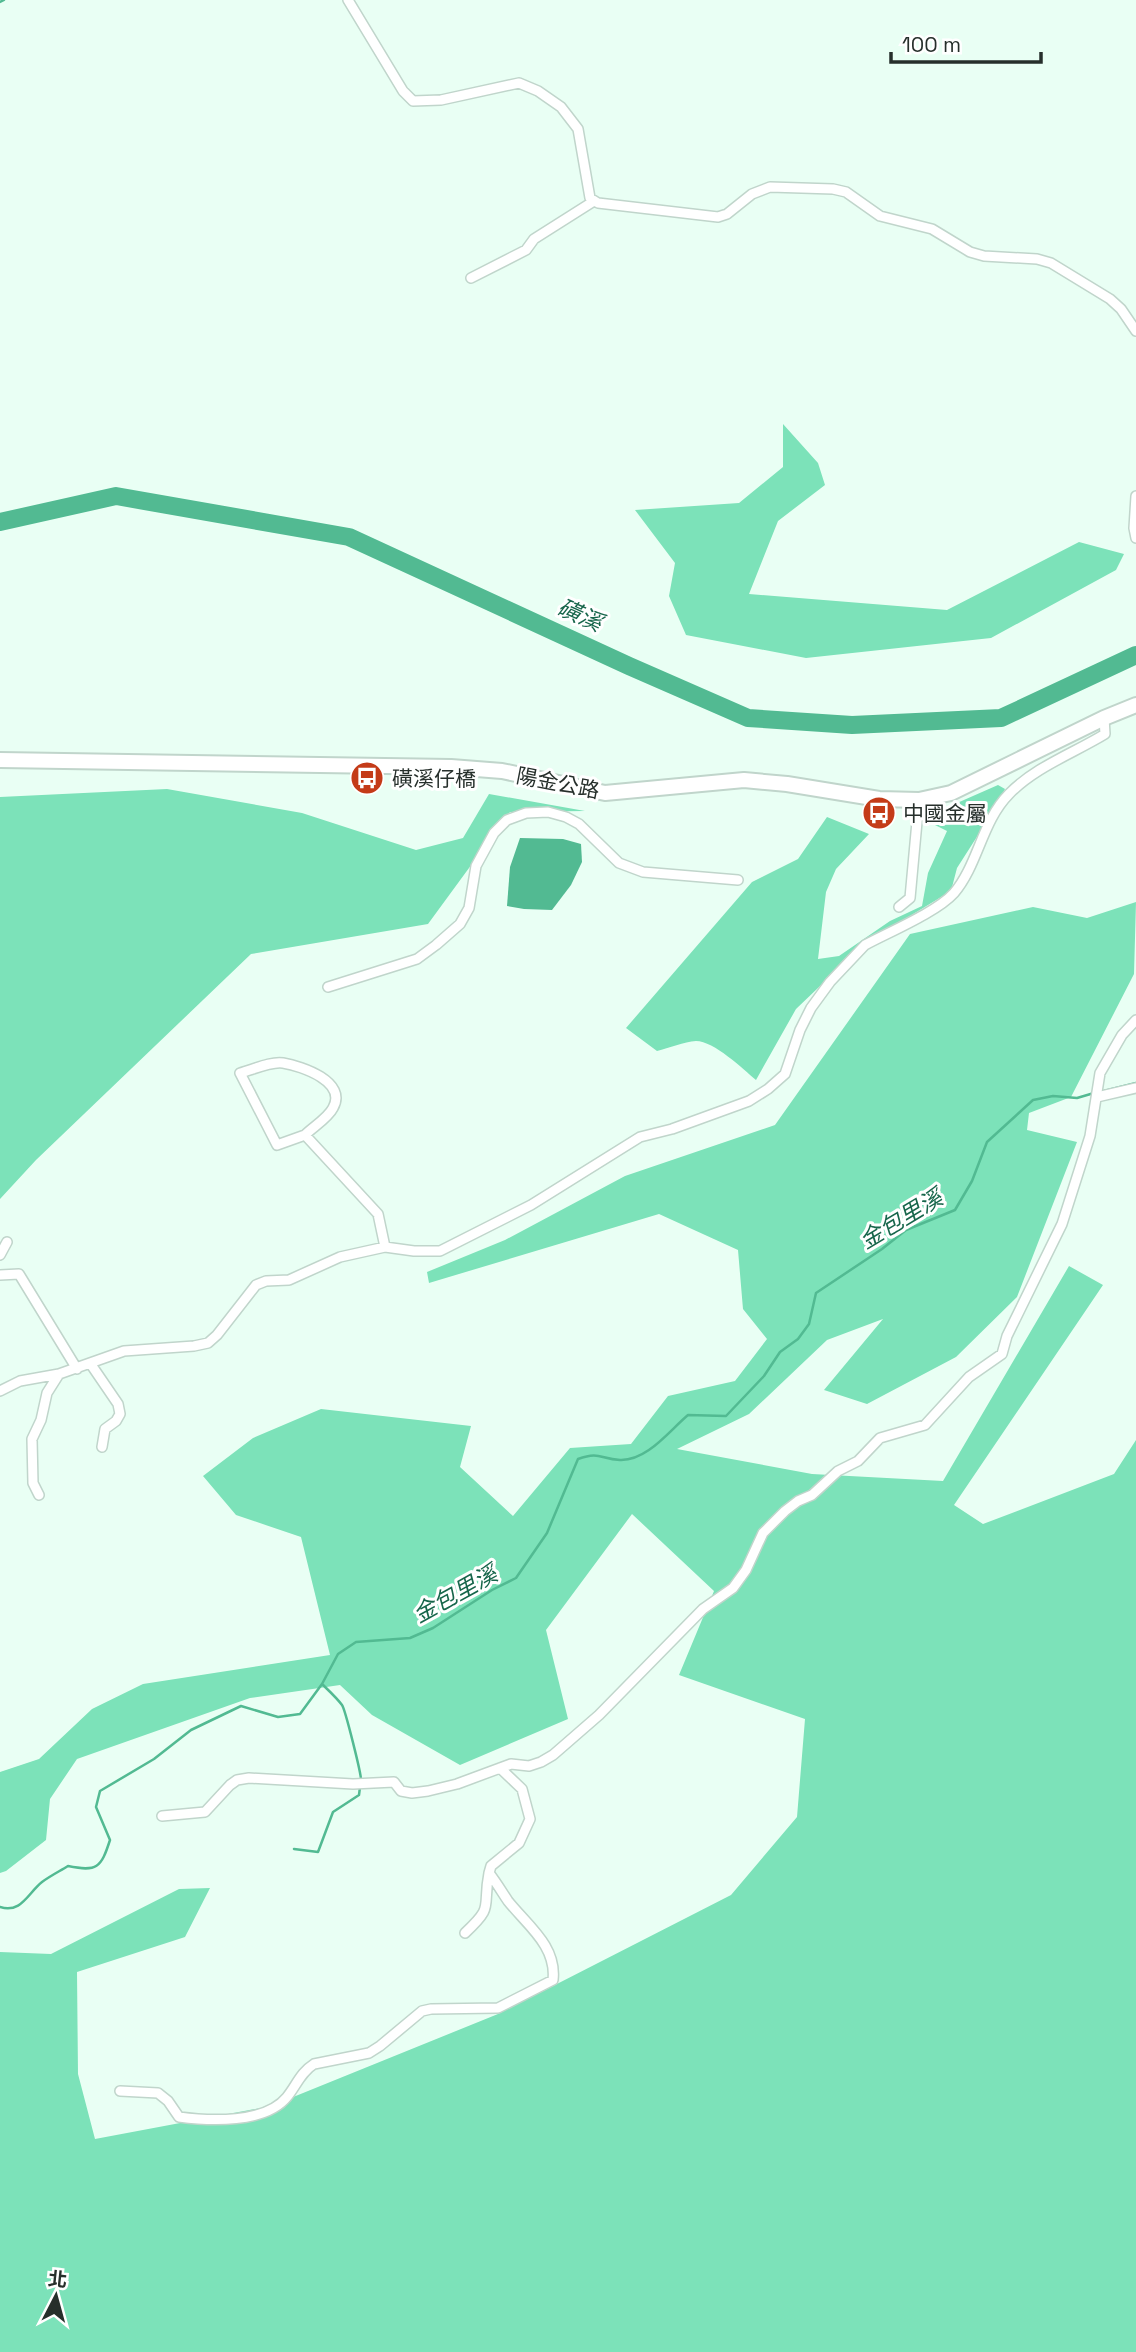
<svg xmlns="http://www.w3.org/2000/svg" width="1136" height="2352" font-family="'Space Grotesk','Noto Sans TC',sans-serif">
  <rect width="100%" height="100%" fill="#e9fff4"/>
  <path fill="#7ce2b9" d="M783,424L818,463L825,485L778,521L749,594L947,610L1079,542L1124,554L1116,570L991,638L806,658L686,635L669,596L675,563L635,510L739,503L783,467Z
    M998,785L1005,789L996,807L957,868L951,891L864,944L796,1009L756,1080C743,1069 714,1041 696,1041C684,1042 669,1048 657,1051L626,1028L752,882L798,859L827,817L869,834L836,869L826,892L818,959L839,956L890,921L922,906L928,873L947,831L931,823L932,814Z
    M167,789L302,813L416,850L463,838L489,794L585,811L510,812L428,924L251,954L36,1160L0,1199V797Z
    M1136,902L1134,974L1071,1097L1029,1113L1027,1130L1077,1142L1017,1297L956,1357L867,1404L824,1390L883,1319L827,1340L749,1414L677,1449L812,1474L943,1481L1069,1266L1103,1285L954,1505L983,1524L1114,1474L1136,1440V2352H0V1952L51,1954L179,1889L210,1888L185,1937L77,1972L78,2074L95,2139L271,2106L498,2014L731,1895L797,1817L805,1719L679,1675L714,1591L632,1514L546,1630L568,1719L460,1765L372,1715L340,1685L250,1698L77,1759L50,1799L46,1840L6,1871L0,1873V1772L39,1759L92,1709L143,1684L330,1655L301,1537L236,1515L203,1476L253,1438L321,1409L471,1426L460,1467L513,1516L570,1448L631,1444L668,1396L735,1381L767,1339L743,1309L738,1250L659,1214L429,1283L427,1272L505,1240L625,1176L775,1125L910,934L1033,907L1087,918Z"/>
  <path fill="#52ba92" d="M520,838L563,839L581,844L582,862L571,885L552,910L524,909L507,906L510,867Z"/>
  <g fill="none" stroke-linecap="round" stroke-linejoin="round">
    <path stroke="#52ba92" stroke-width="2.5" d="M0,2L4,0
      M1100,1092L1136,1083
      M322,1684C328,1690 336,1697 342,1705C345,1709 362,1776 361,1781
      M294,1849L318,1852L333,1812L359,1795L360,1787
      M0,1907C21,1914 28,1893 42,1882C50,1876 60,1871 68,1866C97,1872 101,1868 110,1840L96,1807L100,1791L154,1759L191,1730L241,1706L278,1717L300,1714L322,1684L338,1654L356,1642L410,1638L433,1628L492,1590L516,1578L547,1533L578,1459C600,1451 600,1459 620,1460C647,1461 669,1431 688,1415L726,1416L764,1376L780,1352L798,1339L809,1324L816,1293L882,1249L906,1230L955,1210L972,1181L987,1142L1033,1100L1053,1096L1077,1098L1094,1093"/>
    <path stroke="#52ba92" stroke-width="18" d="M0,522L116,496L349,537L629,666L748,718L852,725L1001,718L1136,655"/>
    <defs>
      <path id="minor" d="M348,0L403,91L413,101L441,100L519,83L538,91L561,107L578,129L590,198L598,203L718,217L727,214L752,194L770,187L833,189L846,192L880,216L932,229L970,252L984,256L1037,259L1051,263L1110,299L1121,309L1136,331
        M471,278L526,250L534,239L594,201
        M1136,496L1134,528L1136,538
        M899,907L910,898L919,800
        M328,987L417,959L436,945L460,924L469,908L476,866L494,833L507,820L526,813L548,812L566,817L579,824L619,863L643,872L738,880
        M1097,1097L1136,1088
        M305,1135C313,1127 328,1118 333,1108C348,1082 302,1066 283,1063C271,1061 252,1070 240,1073L277,1145L305,1135L378,1214L385,1247
        M0,1255L7,1242
        M0,1275L19,1274L77,1369
        M90,1363L118,1404L120,1414L116,1421L105,1429L102,1447
        M0,1391L20,1381L59,1374L124,1351L194,1346L208,1343L217,1335L256,1285L266,1281L289,1280L340,1257L385,1247L414,1251H440L531,1205L640,1137L672,1129L749,1101L768,1089L785,1074L800,1030L811,1008L830,982L865,945C889,932 937,912 954,893C978,865 982,821 1009,794C1035,767 1074,753 1105,734L1104,718
        M39,1495L33,1483L32,1439L41,1420L47,1393L59,1374
        M162,1816L205,1812L230,1785L237,1780L249,1778L353,1784L394,1782L401,1791L412,1793L428,1791L457,1784L511,1764L529,1766L541,1762L553,1755L599,1715L703,1609L733,1588L746,1570L763,1533L785,1511L798,1501L812,1495L838,1471L858,1461L880,1438L925,1425L969,1377L1002,1354L1007,1336L1062,1224L1090,1136L1100,1073L1122,1035L1136,1020
        M465,1933C495,1905 482,1909 489,1873
        M120,2091L158,2093L168,2101L179,2117C209,2121 265,2124 287,2097C296,2086 301,2072 314,2064L369,2053L380,2046L422,2011L431,2009L498,2008L553,1980C557,1946 527,1925 508,1901C502,1892 496,1882 489,1873L491,1866L519,1843L530,1819L522,1789L500,1768"/>
      <path id="primary" d="M0,760L451,767L502,771L605,793L744,780L787,784L879,799L919,800L951,793L1104,718L1136,705"/>
    </defs>
    <use href="#minor" stroke="#c0d5cb" stroke-width="12"/>
    <use href="#primary" stroke="#c0d5cb" stroke-width="18"/>
    <use href="#minor" stroke="#fff" stroke-width="9"/>
    <use href="#primary" stroke="#fff" stroke-width="14"/>
  </g>
  <defs>
    <symbol id="bus-disc" viewBox="-11 -11 22 22"><circle r="9.5" fill="#c43b18" stroke="#fff"/><path d="M-5-6H5V4H4V6H2V4H-2V6H-4V4H-5ZM-3.5-4V0h7V-4ZM-3.5 1.2v1.5H-2V1.2ZM2 1.2v1.5H3.5V1.2Z" fill="#fff"/></symbol>
  </defs>
  <g fill-rule="evenodd">
    <use href="#bus-disc" x="348" y="759" width="38" height="38"/>
    <use href="#bus-disc" x="860" y="794" width="38" height="38"/>
  </g>
  <g text-anchor="middle" dominant-baseline="central" stroke-width="6" stroke-linejoin="round" paint-order="stroke">
    <g font-size="21" fill="#262f2b" stroke="#fff" text-anchor="start">
      <text x="392" y="778">磺溪仔橋</text>
      <text x="903" y="813">中國金屬</text>
    </g>
    <g font-size="21" fill="#262f2b" stroke="#fff">
      <text transform="translate(558 783) rotate(11)">陽金公路</text>
    </g>
    <g font-size="23" font-style="italic" fill="#17664b" stroke="#fff">
      <text transform="translate(580 615) rotate(24)">磺溪</text>
      <text transform="translate(901 1219) rotate(-31)">金包里溪</text>
      <text transform="translate(455 1594) rotate(-29)">金包里溪</text>
    </g>
  </g>
  <g transform="translate(56 2296) rotate(6)" stroke="#ffffff" stroke-width="5" paint-order="stroke">
  <path d="M0-5L12 26L0 18L-12 26Z" fill="#262f2b"/>
  <text y="-10" font-size="19" font-weight="bold" text-anchor="middle" fill="#262f2b">北</text>
  </g>
  <path d="M891 52v10h150v-10" fill="none" stroke="#262f2b" stroke-width="3.5"/>
  <text x="902" y="52" font-size="21" fill="#262f2b" stroke="#ffffff" stroke-width="5" paint-order="stroke">100 m</text>
</svg>
